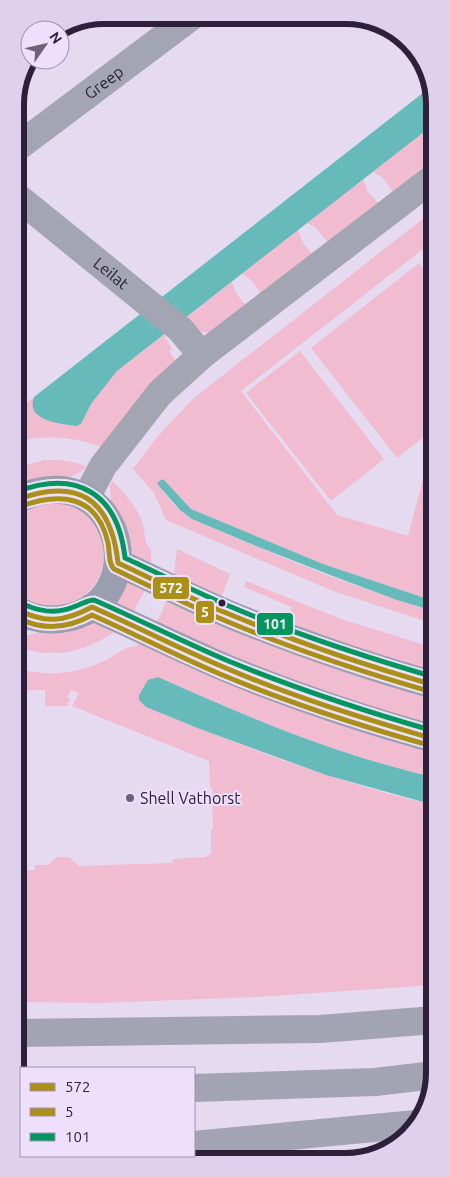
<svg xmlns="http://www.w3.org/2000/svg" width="450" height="1177" font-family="Ubuntu,sans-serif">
  <rect width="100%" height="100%" fill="#e5daf0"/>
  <path fill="#f1bcd0" d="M433,125V161L393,192L383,178L373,172Z
    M363,179L368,192L379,204L328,243L316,228L307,223Z
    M433,211V253L427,246L241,391L337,515L408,536L426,468L434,470V601L323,564L191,509L165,481L161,479L157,483C166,496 178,511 192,519C271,553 351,587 434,611V624L333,591L166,520L154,493L133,469L157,437L195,397Z
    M298,230L303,243L313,255L262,295L251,280L242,274Z
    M419,263L434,281V429L397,458L311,348Z
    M232,282L236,293L247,307L209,333L202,332L184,319Z
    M164,335L172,349L169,351L176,361L102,447C76,438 52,435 25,440L16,433V411L34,397L33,398L81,424L91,404L117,371Z
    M300,351L384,459L331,501L246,393Z
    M45,460C59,460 74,460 86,467C71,482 37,484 16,485V467Z
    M112,481C125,493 137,507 143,524C145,531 144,545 151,549V565L143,566L131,552L125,533L111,501L110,486Z
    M50,502C59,503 67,504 76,508C124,531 107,605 54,606C39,607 27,601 16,591V518L23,511Z
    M177,549L230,574L222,595L188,588L173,582Z
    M125,580L145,590L131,616L118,611L114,599Z
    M246,581L341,619L434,648V679L345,651L287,620L292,607L244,587Z
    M169,595L434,692V731L407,724L153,627L160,616Z
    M97,622L116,631C84,653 54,659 16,647C25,628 53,633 70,629C79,627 88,624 97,622Z
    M139,643L434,745V777C339,756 247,717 158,677L146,707C240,745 336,783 434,805L435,985L257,997L100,1003L17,1002L16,871L35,870V865H48L57,857H69L79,866L172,863L173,859L205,857L211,854V830L213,829L212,787H210L209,761L72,706L79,693L71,690L67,697L70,699L67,706H45V690H16V668C44,677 78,674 104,661C115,656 124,646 136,646Z
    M384,1148L363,1160H233L370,1150Z"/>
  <path fill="#66bab9" d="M433,85V125L117,371L91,404L81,424L76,426C61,424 25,421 34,397Z
    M162,479L165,481L191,509L323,564L434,601V611L397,600L338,578L256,546L192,519L180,510L159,486L157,483Z
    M158,677C247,717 339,756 434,777V805L326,775L200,729L146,707L139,700V695L148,680Z"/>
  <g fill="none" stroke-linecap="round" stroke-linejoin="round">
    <g stroke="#a3a6b2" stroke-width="28">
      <path id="s1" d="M15,149L192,16"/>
      <path id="s2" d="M15,195L180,329L202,355"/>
      <path d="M86,498L103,466L160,393L202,355L433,178"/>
    </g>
    <path stroke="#9a9eae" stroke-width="28" d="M16,500C116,451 157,594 71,617C51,622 33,620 16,609
      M118,563C160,582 200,603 243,620C306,645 369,667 434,685
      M92,607C135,626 178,647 221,666C290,695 362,719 434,739"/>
    <path stroke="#a2a3b3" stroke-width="28" d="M17,1033L320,1029L435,1020
      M194,1088L375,1082L435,1075
      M19,1094H21
      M194,1145L416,1124"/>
    <defs>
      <path id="bus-1" d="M16,500C77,477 111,498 118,563C155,580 191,599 229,614C296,642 364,665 434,685
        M16,609C45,624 64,622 92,607C135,626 177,647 221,666C290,696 362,718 434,739"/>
      <path id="bus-2" d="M19,507C59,492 97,494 108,543C110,552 108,563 114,569C151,587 188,605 226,621C293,649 362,672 432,692
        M16,617C42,631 67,629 92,615C135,634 177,656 220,674C289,703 360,726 432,746"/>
      <path id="bus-3" d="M16,492C77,469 118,493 125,558C160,574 194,591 229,606C295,634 365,657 434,677
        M19,602C38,612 56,615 76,606C82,604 88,600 94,600C138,619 181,641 226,660C294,688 364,711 434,731"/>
    </defs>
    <use href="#bus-1" stroke="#eee0fd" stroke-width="9"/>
    <use href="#bus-2" stroke="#eee0fd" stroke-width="9"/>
    <use href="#bus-3" stroke="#eee0fd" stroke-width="9"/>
    <use href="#bus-1" stroke="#aa8f18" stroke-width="5"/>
    <use href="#bus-2" stroke="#aa8f18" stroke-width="5"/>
    <use href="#bus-3" stroke="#00965e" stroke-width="5"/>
  </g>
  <circle fill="#2e203b" stroke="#eee0fd" stroke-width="2" cx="222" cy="603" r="4.5"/>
  <circle fill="#6e617a" stroke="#eee0fd" stroke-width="2" cx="130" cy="798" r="5"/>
  <g text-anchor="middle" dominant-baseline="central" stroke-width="4" stroke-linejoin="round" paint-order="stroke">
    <g font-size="16" fill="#2e203b" stroke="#eee0fd">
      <text stroke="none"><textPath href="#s1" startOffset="111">Greep</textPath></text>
      <text stroke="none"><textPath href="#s2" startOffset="124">Leilat</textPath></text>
    </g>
    <g font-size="16" fill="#2e203b" stroke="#eee0fd" text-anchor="start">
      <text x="140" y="798">Shell Vathorst</text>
    </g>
  </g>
  <path d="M0 0H450V1177H0ZM104 24H346A80 80 0 0 1 426 104V1073A80 80 0 0 1 346 1153H104A80 80 0 0 1 24 1073V104A80 80 0 0 1 104 24Z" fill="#dfd1ed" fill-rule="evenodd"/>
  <path fill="none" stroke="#2e203b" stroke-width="6" d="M104 24H346A80 80 0 0 1 426 104V1073A80 80 0 0 1 346 1153H104A80 80 0 0 1 24 1073V104A80 80 0 0 1 104 24Z"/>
  <g stroke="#eee0fd" stroke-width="2">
    <rect x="152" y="576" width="38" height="24" rx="5" fill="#aa8f18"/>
    <rect x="195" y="600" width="20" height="24" rx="5" fill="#aa8f18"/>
    <rect x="256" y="612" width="38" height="24" rx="5" fill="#00965e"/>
  </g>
  <g font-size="14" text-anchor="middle" font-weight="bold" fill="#fff">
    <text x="171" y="593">572</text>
    <text x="205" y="617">5</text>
    <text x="275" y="629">101</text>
  </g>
  <rect x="20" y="1067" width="175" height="90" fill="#eee0fd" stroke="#a193af"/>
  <rect x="30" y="1083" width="25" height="8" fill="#aa8f18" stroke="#a193af"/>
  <text x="65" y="1092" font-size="15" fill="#2e203b">572</text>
  <rect x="30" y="1108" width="25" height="8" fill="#aa8f18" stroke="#a193af"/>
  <text x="65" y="1117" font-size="15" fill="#2e203b">5</text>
  <rect x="30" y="1133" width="25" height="8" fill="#00965e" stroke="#a193af"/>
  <text x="65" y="1142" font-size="15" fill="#2e203b">101</text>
  <g transform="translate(45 45) rotate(56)"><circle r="24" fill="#eee0fd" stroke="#a193af"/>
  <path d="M0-4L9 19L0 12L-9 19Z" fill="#6e617a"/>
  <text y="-8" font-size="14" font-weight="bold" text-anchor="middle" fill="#2e203b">N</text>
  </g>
</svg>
